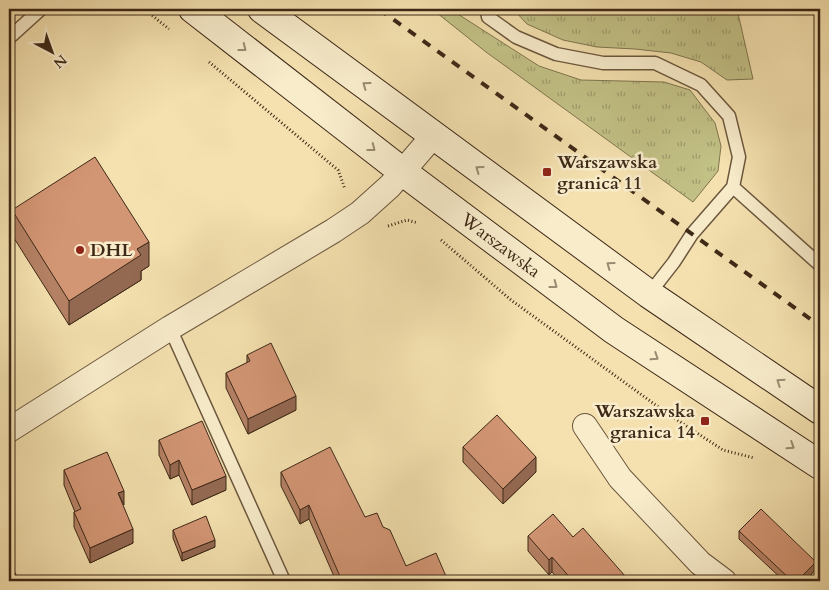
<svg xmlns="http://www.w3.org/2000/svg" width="829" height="590" font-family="Cardo,serif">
  <defs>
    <pattern id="grass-tufts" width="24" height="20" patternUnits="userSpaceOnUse" patternTransform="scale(1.25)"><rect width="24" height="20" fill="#c2c186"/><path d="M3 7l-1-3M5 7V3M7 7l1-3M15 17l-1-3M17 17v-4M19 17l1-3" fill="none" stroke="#9f9d6d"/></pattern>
  </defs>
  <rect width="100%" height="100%" fill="#f4e1af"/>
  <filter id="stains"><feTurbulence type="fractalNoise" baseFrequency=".004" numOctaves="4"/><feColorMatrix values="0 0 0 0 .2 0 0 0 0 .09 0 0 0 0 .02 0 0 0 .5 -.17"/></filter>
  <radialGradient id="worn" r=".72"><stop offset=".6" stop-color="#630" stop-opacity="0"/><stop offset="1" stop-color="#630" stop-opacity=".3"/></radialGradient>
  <path fill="url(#grass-tufts)" stroke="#80744e" d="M432,9H450L539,66L581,80L664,82L690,90L715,123L721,146L718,171L693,202L486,52Z
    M513,9H737L753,79L727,80L701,62L671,53L635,49L597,47L563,40L527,24Z"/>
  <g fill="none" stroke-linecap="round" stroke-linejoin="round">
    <defs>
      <path id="service" d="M487,9L488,17L516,37L556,54L603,63H655L701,85L729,116L739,157L733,187L692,234L674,262L649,294
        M9,38L41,9
        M733,187L820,265
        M170,328L284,581
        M9,576L11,581"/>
      <path id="minor" d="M585,426L620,478L700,563L724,581
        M9,430L170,328L333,231L360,213L390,186L434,135"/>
      <g id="secondary">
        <path id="s1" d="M193,9L403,172L614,330L820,465"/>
        <path d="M262,9L649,294L820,410"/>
      </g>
    </defs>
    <use href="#service" stroke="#6b563d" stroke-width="15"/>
    <use href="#minor" stroke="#6b563d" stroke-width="26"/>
    <use href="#secondary" stroke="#3d2817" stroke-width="30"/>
    <path stroke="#3d2817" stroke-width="3" stroke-dasharray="1 2.5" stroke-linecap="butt" d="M144,9L169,29
      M209,62L338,170L345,189
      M388,226L407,220L418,223
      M441,240L511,300L668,414L723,450L754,458"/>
    <use href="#service" stroke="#f8eccb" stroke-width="12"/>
    <use href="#minor" stroke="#f8eccb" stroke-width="24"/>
    <use href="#secondary" stroke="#f8eccb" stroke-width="28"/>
    <path stroke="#3d2817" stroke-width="4" stroke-dasharray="9 9" stroke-linecap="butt" d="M379,9L820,326"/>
  </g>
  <path fill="#b58165" stroke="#3d2817" d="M12,210L149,266L141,271V280L69,325L12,235Z
    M247,355L296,410L248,434L226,388V373L247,363Z
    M159,440L226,490L192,505L179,475L170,479L159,455Z
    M463,447L536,472L503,504L463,462Z
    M64,470L123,506L133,543L90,563L74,527V512H75L64,485Z
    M281,472L383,527L406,566L448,581H336L309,519L300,524L281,486Z
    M173,530L215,547L182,561L173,538Z
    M739,531L816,569L805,581H784L739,539Z
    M528,536L573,537L632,581H560L552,572L549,575L528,551Z"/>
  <path fill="#946952" stroke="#3d2817" d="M149,242V266L141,271V280L69,325V301L137,249Z
    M296,396V410L248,434V419Z
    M536,457V472L503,504V489Z
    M179,460V475L170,479V465Z
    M226,476V490L192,505V490Z
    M124,491V505L118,493Z
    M309,505V519L300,524V510Z
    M133,529V543L90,563V548Z
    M215,540V547L182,561V553Z
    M552,557V572L549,575V560Z
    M816,562V569L805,581H797Z"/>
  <path fill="#d39675" stroke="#3d2817" d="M95,157L149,242L137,249L141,255L69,301L12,210Z
    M271,343L296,396L248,419L226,373L250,361L247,355Z
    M497,415L536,457L503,489L463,447Z
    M202,421L226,476L192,490L179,460L170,465L159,440Z
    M330,447L365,517L377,513L383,527L390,530L406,566L436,553L448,581H342L309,505L300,510L281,472Z
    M107,452L124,491L118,493L133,529L90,548L74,512L81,509L64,470Z
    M761,509L816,562L797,581H792L739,531Z
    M553,514L573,537L583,528L625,576L626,575L632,581H573L552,557L549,560L528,536Z
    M206,516L215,540L182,553L173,530Z"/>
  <defs><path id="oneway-chevron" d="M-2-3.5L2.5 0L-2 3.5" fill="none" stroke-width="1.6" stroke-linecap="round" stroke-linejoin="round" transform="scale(1.25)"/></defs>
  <g stroke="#9a8a71">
    <use href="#oneway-chevron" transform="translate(243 48) rotate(38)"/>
    <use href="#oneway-chevron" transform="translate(366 85) rotate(-144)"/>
    <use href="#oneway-chevron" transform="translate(372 148) rotate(38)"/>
    <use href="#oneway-chevron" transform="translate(479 169) rotate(-144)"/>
    <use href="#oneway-chevron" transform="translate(610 265) rotate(-144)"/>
    <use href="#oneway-chevron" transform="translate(554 285) rotate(37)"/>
    <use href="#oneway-chevron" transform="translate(655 357) rotate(33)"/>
    <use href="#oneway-chevron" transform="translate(780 382) rotate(-146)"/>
    <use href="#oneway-chevron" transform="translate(791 446) rotate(33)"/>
  </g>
  <g fill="#8f2418" stroke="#f8eccb" stroke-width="2">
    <rect x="542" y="167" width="10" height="10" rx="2.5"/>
    <circle cx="80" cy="250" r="5"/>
    <rect x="700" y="416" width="10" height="10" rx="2.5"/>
  </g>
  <g text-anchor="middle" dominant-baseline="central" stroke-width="5" stroke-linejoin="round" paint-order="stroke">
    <g font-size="18" font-weight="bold" fill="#3d2817" stroke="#f8eccb" text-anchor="start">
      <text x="557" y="162">Warszawska<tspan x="557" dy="21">granica 11</tspan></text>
      <text x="90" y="250">DHL</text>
      <text x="695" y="411" text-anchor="end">Warszawska<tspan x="695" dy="21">granica 14</tspan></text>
    </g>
    <g font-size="18" fill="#3d2817" stroke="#f8eccb">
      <text stroke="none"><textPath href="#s1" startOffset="388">Warszawska</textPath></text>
    </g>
  </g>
  <rect width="829" height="590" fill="none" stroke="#f4e1af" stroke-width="30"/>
  <rect x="10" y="10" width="809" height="570" fill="none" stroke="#3d2817" stroke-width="2.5"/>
  <rect x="15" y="15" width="799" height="560" fill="none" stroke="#3d2817"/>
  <g transform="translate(52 52) rotate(139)" stroke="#f8eccb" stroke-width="4" paint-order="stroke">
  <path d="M0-4L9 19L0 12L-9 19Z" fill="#3d2817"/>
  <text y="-8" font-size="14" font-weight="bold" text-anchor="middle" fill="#3d2817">N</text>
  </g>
  <rect width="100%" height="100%" filter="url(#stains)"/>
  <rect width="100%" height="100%" fill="url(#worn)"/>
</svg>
